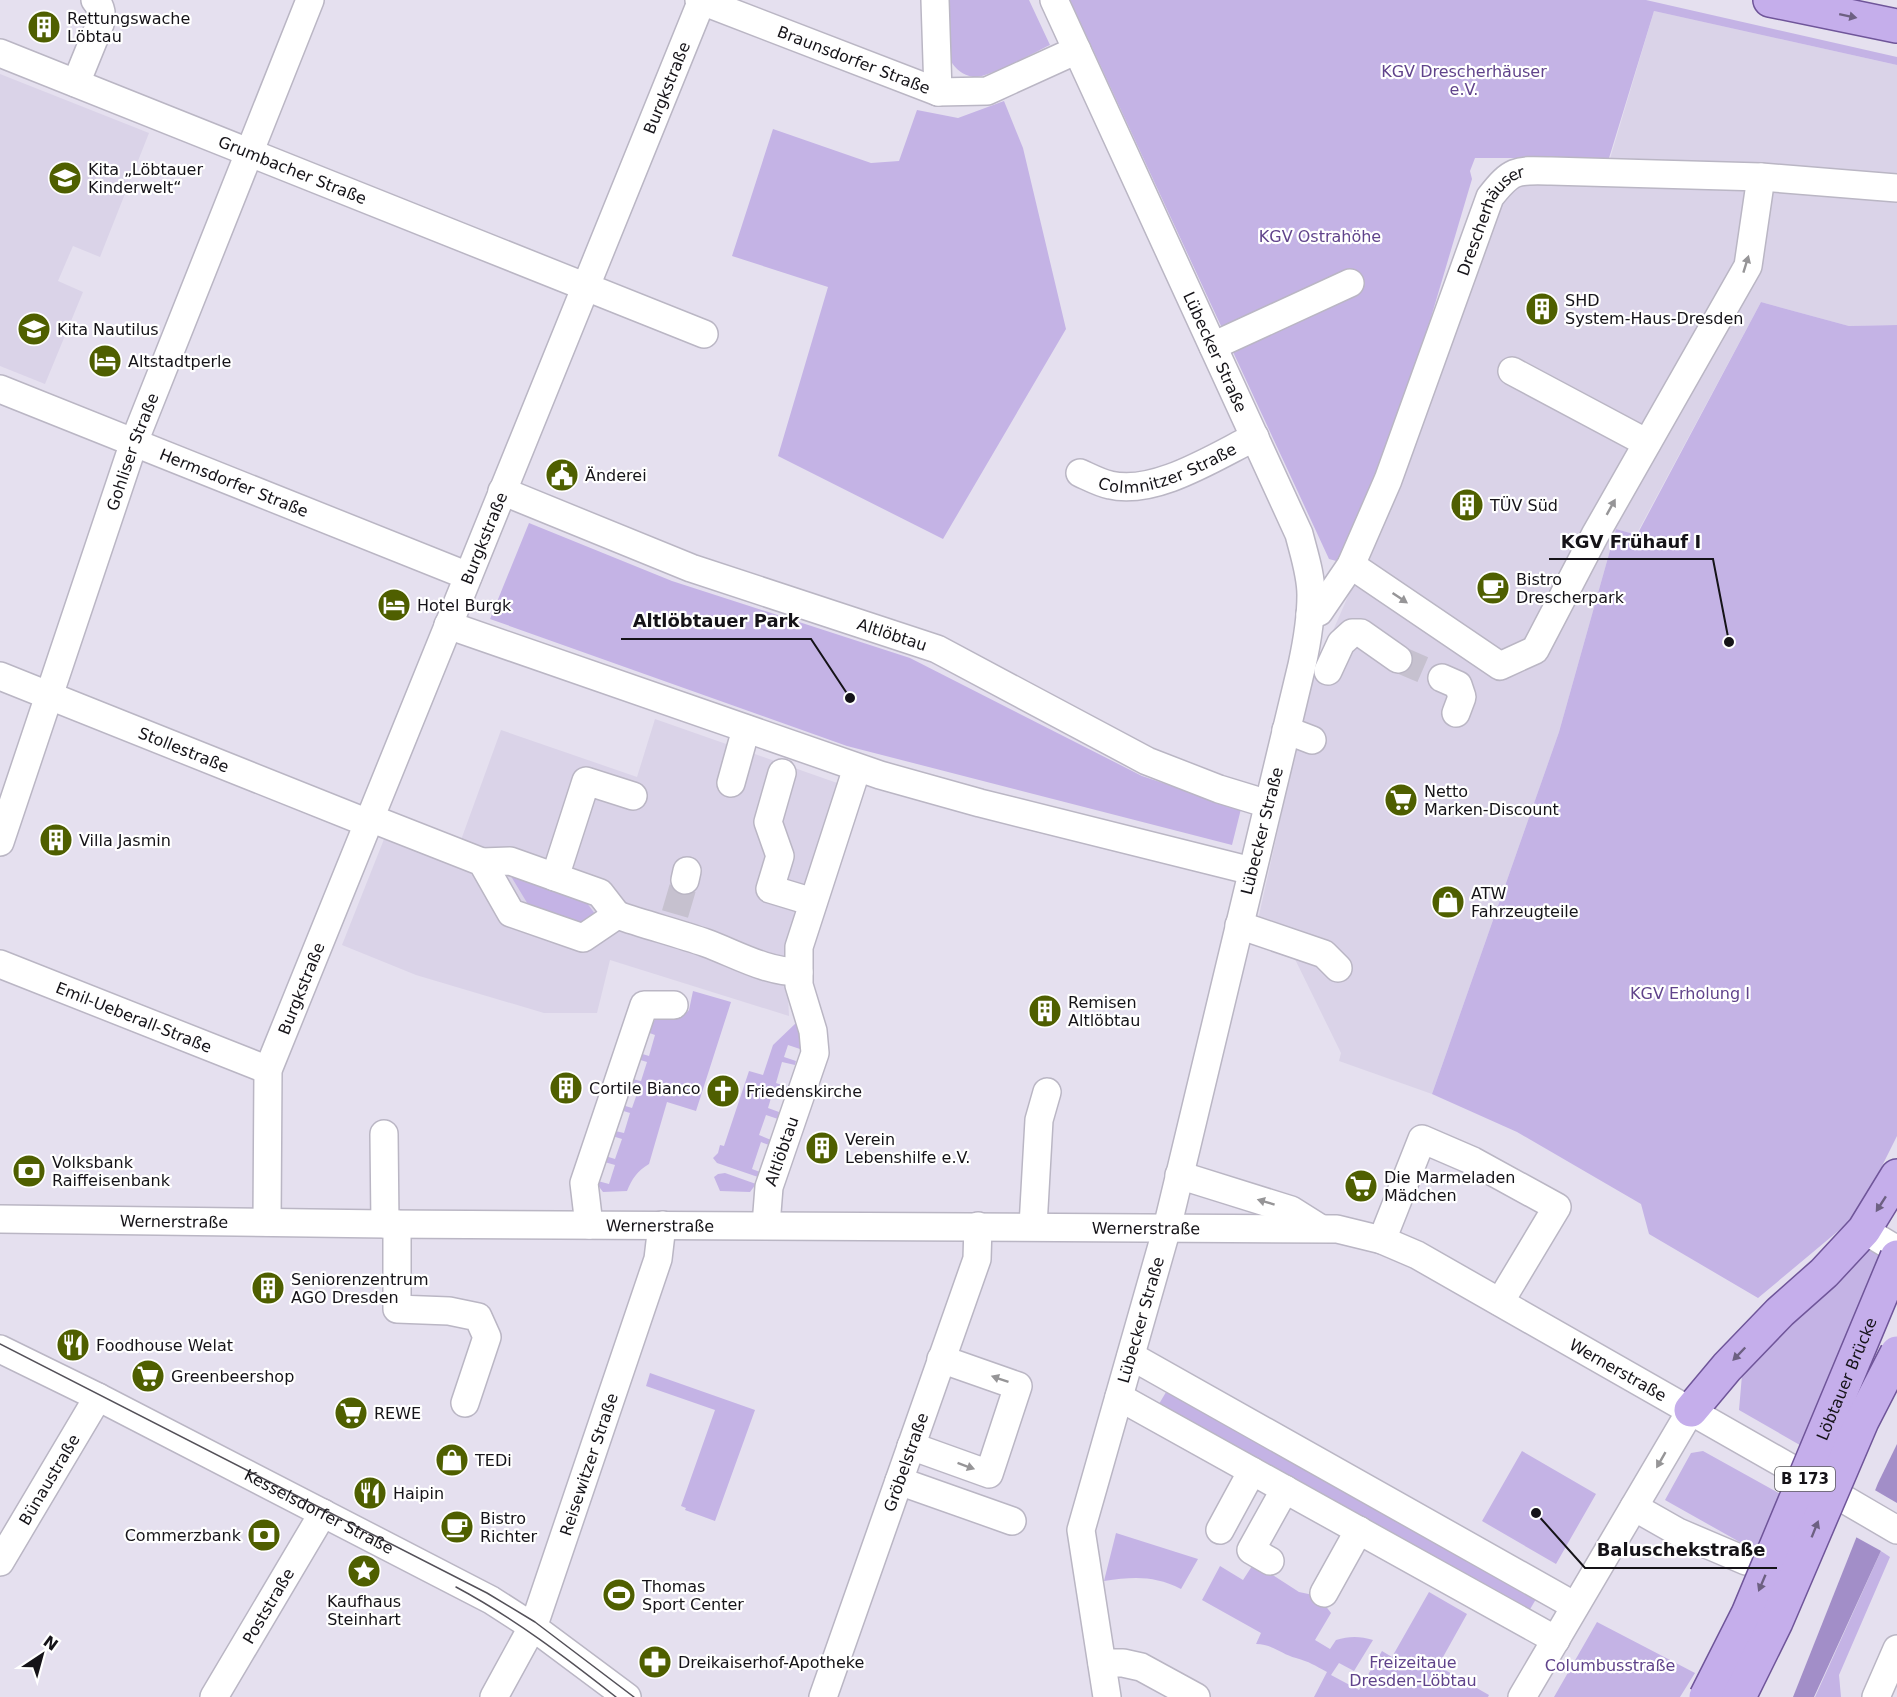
<svg xmlns="http://www.w3.org/2000/svg" width="1897" height="1697" font-family="'DejaVu Sans',sans-serif">
  <rect width="100%" height="100%" fill="#e5e0ef"/>
  <path fill="#dad3e8" d="M1654,11L1897,65V325L1849,326L1761,302L1636,535L1616,529L1559,732L1432,1094L1339,1061L1341,1053L1290,949L1254,938L1311,681L1359,571L1505,178L1606,172Z
    M0,74L149,133L100,257L73,246L58,281L83,292L45,384L0,366Z
    M655,719L840,784L786,955L789,1016L610,960L597,1013H544L416,975L342,945L394,814L461,840L501,730L637,777Z"/>
  <path fill="#c4b3e5" d="M949,0H1029L1050,45C1035,52 987,79 973,77C963,75 955,69 951,61C947,50 949,14 949,0Z
    M1070,0H1646L1897,57V65L1654,11L1609,158H1475L1470,171L1472,179L1382,483L1340,562L1329,559Z
    M1004,101L1023,148L1066,329L943,539L778,456L828,287L732,256L773,129L871,163L899,161L917,110L958,118Z
    M1761,302L1849,326L1897,325V1136L1873,1184L1849,1222L1758,1298L1649,1234L1641,1204L1517,1132L1432,1094L1559,732L1616,529L1637,535Z
    M529,523L672,581L910,658L1142,776L1241,809L1232,845L847,746L490,619Z
    M509,873L584,899L595,914L594,917L577,923L529,906Z
    M693,991L731,1002L696,1111L667,1102L649,1164C637,1171 632,1179 627,1191L603,1192L594,1180L609,1184L615,1165L601,1161L602,1155L615,1159L622,1139L609,1135L611,1130L624,1133L630,1113L617,1109L619,1104L632,1108L639,1088L626,1083L628,1078L641,1081L647,1062L634,1058L636,1052L649,1056L655,1035L644,1031C654,1016 666,1015 684,1015L689,1010Z
    M796,1023L802,1042L800,1049L788,1045L784,1057L796,1061L795,1065L782,1062L776,1083L788,1087L786,1092L774,1088L768,1108L779,1112L778,1119L766,1115L759,1135L771,1140L769,1145L761,1142L752,1169L760,1172L758,1177L717,1163L713,1158L718,1153L720,1145L724,1146L749,1071L763,1075L773,1045Z
    M725,1173L756,1184L750,1192L720,1191L714,1177L718,1174Z
    M1863,1249L1885,1254L1805,1448L1739,1410L1742,1375Z
    M650,1373L755,1410L715,1521L685,1510L686,1508L681,1506L715,1410L646,1386Z
    M1169,1387L1539,1594L1529,1611L1159,1404Z
    M1522,1451L1596,1494L1556,1564L1482,1521Z
    M1703,1451L1786,1497L1761,1554L1665,1500L1691,1453Z
    M1116,1533L1198,1559L1181,1589C1153,1575 1133,1577 1104,1581Z
    M1881,1551L1890,1557L1839,1675L1841,1697H1815Z
    M1254,1563L1299,1592L1318,1596L1331,1613L1315,1640L1330,1649L1336,1640C1349,1636 1360,1636 1373,1640L1354,1671L1339,1663L1331,1675L1359,1690L1382,1651L1392,1657L1429,1592L1467,1614L1438,1666L1489,1695L1488,1697H1314L1327,1672C1314,1665 1310,1662 1296,1658C1281,1654 1272,1644 1256,1644L1261,1633L1202,1600L1220,1566L1243,1580Z
    M1597,1622L1695,1673L1680,1697H1554Z"/>
  <path fill="#a28ec8" d="M1897,1444V1516L1814,1697H1793L1878,1483Z"/>
  <path fill="#e5e0ef" d="M1873,1489L1897,1503V1523L1883,1552L1854,1536Z"/>
  <g fill="none" stroke-linecap="round" stroke-linejoin="round">
    <path stroke="#c6c1cf" stroke-width="27" stroke-dasharray="27 14" stroke-linecap="butt" d="M1398,659L1442,678
      M675,914L685,880"/>
    <defs>
      <g id="minor">
        <path id="s1" d="M699,0L938,92L987,91L1077,50"/>
        <path d="M935,0L938,92"/>
        <path id="s2" d="M1054,0L1299,534C1304,554 1311,574 1311,595C1311,619 1307,642 1302,665L1167,1228L1081,1530L1107,1697"/>
        <path id="s3" d="M0,53L704,334"/>
        <path d="M76,83L100,24C102,14 102,8 95,0"/>
        <path d="M1213,346L1350,283"/>
        <path d="M1512,371L1647,443"/>
        <path id="s4" d="M0,389L468,576"/>
        <path id="s5" d="M1080,473C1089,477 1100,483 1110,485C1155,496 1216,456 1255,437"/>
        <path id="s6" d="M502,491L691,568L937,649L1147,761L1219,789L1268,804"/>
        <path d="M1351,565L1500,666L1535,650L1595,535L1748,266L1761,177"/>
        <path id="s7" d="M1310,614L1319,612L1351,565L1388,480L1490,197C1512,169 1516,170 1551,171L1761,177L1897,188"/>
        <path d="M448,625L880,775L980,803L1252,871"/>
        <path d="M1328,671L1341,643L1352,633H1361L1398,659"/>
        <path id="s8" d="M0,676L368,823"/>
        <path d="M1442,678L1458,685L1462,697L1456,713"/>
        <path d="M1286,730L1312,740"/>
        <path d="M782,773L768,822L780,856L770,889L813,902"/>
        <path d="M731,783L746,729"/>
        <path d="M370,818L482,862L511,913L583,938L617,915C646,925 677,933 706,943C736,954 766,972 799,972"/>
        <path id="s9" d="M0,842L134,442L310,0"/>
        <path d="M482,862L510,861L600,893L617,915"/>
        <path d="M555,877L586,781L633,796"/>
        <path d="M685,880L687,871"/>
        <path d="M1239,925L1324,954L1338,968"/>
        <path id="s10" d="M0,964L268,1070"/>
        <path d="M384,1134L385,1224"/>
        <path d="M1179,1175L1291,1210L1318,1227"/>
        <path id="s11" d="M0,1219L385,1224L1337,1229L1382,1240L1417,1255L1794,1470"/>
        <path id="s12" d="M267,1222L268,1070L702,0"/>
        <path d="M397,1224V1309L449,1311L478,1317L487,1337L465,1403"/>
        <path d="M589,1225L584,1183L644,1005H674"/>
        <path id="s13" d="M766,1225L769,1187L815,1053L813,1031L799,985V947L857,768"/>
        <path d="M1033,1226L1039,1120L1047,1092"/>
        <path d="M1864,1230L1889,1245"/>
        <path d="M1382,1240L1422,1139L1473,1161L1557,1207L1500,1302"/>
        <path id="s14" d="M0,1349L98,1397L491,1600L533,1627L627,1697"/>
        <path d="M1131,1356L1575,1606"/>
        <path d="M1119,1397L1556,1640"/>
        <path d="M911,1446L989,1474L1018,1386L941,1359"/>
        <path d="M899,1481L1012,1521"/>
        <path d="M1837,1495L1897,1530"/>
        <path d="M1634,1507L1678,1532L1746,1561"/>
        <path d="M1220,1530L1252,1471"/>
        <path d="M1270,1561L1251,1550L1285,1489"/>
        <path id="s15" d="M0,1562L98,1397"/>
        <path d="M1324,1593L1359,1530"/>
        <path d="M1102,1663H1123L1141,1667L1196,1697"/>
        <path id="s16" d="M214,1697L323,1513"/>
        <path id="s17" d="M494,1697L535,1622L658,1259L662,1225"/>
        <path id="s18" d="M823,1697L977,1259L978,1226"/>
        <path d="M1522,1697L1691,1410"/>
        <path d="M1876,1697L1897,1649"/>
      </g>
      <path id="major" d="M1770,0L1897,26
        M1691,1410L1727,1367L1780,1312L1824,1273L1864,1230L1897,1176"/>
    </defs>
    <use href="#minor" stroke="#bab6c4" stroke-width="30"/>
    <use href="#major" stroke="#6f5599" stroke-width="36"/>
    <use href="#minor" stroke="#fff" stroke-width="27"/>
    <use href="#major" stroke="#c5aeeb" stroke-width="33"/>
    <path stroke="#545159" stroke-width="1.5" d="M0,1344L487,1593L535,1622L634,1697
      M456,1587C514,1618 565,1657 616,1697"/>
    <defs>
      <g id="major-bridge">
        <path id="s19" d="M1706,1697L1748,1614L1897,1257"/>
        <path d="M1739,1697L1776,1622L1862,1421L1897,1353"/>
      </g>
    </defs>
    <use href="#major-bridge" stroke="#6f5599" stroke-width="36" stroke-linecap="butt"/>
    <use href="#major-bridge" stroke="#c5aeeb" stroke-width="33"/>
  </g>
  <defs><path id="oneway-solid" d="M-6-.8H1V-3.2L6.5 0L1 3.2V.8H-6Z" transform="scale(1.5)"/></defs>
  <g fill="#6d6082">
    <use href="#oneway-solid" transform="translate(1848 16) rotate(12)"/>
    <use href="#oneway-solid" transform="translate(1881 1204) rotate(123)"/>
    <use href="#oneway-solid" transform="translate(1739 1354) rotate(134)"/>
    <use href="#oneway-solid" transform="translate(1815 1529) rotate(-68)"/>
    <use href="#oneway-solid" transform="translate(1762 1583) rotate(113)"/>
  </g>
  <g fill="#969597">
    <use href="#oneway-solid" transform="translate(1746 264) rotate(-73)"/>
    <use href="#oneway-solid" transform="translate(1611 507) rotate(-61)"/>
    <use href="#oneway-solid" transform="translate(1400 598) rotate(34)"/>
    <use href="#oneway-solid" transform="translate(1266 1202) rotate(-163)"/>
    <use href="#oneway-solid" transform="translate(1000 1379) rotate(-161)"/>
    <use href="#oneway-solid" transform="translate(1661 1460) rotate(120)"/>
    <use href="#oneway-solid" transform="translate(966 1466) rotate(20)"/>
  </g>
  <defs>
    <symbol id="building-disc" viewBox="-11 -11 22 22"><circle r="9.5" fill="#4f5f00" stroke="#fff"/><path d="M-4-6H4V6H1V3H-1V6H-4ZM-2.5-4.3h1.7v1.8h-1.7ZM.8-4.3h1.7v1.8H.8ZM-2.5-1h1.7V.8h-1.7ZM.8-1h1.7V.8H.8Z" fill="#fff"/></symbol>
    <symbol id="school-disc" viewBox="-11 -11 22 22"><circle r="9.5" fill="#4f5f00" stroke="#fff"/><path d="M0-5L7-2L0 1L-7-2ZM-4 1L0 2.5L4 1V4Q0 6-4 4Z" fill="#fff"/></symbol>
    <symbol id="hotel-disc" viewBox="-11 -11 22 22"><circle r="9.5" fill="#4f5f00" stroke="#fff"/><path d="M-6-4.5h1.5V1H6V5H4.5V3h-9V5H-6ZM-4 0a1.8 1.8 0 1 1 3.6 0ZM.5 0V-2.5h3Q6-2.5 6 0Z" fill="#fff"/></symbol>
    <symbol id="civic-disc" viewBox="-11 -11 22 22"><circle r="9.5" fill="#4f5f00" stroke="#fff"/><path d="M-.6-6.5H3V-4.5H.6V-3L4-1V1h2V6H-6V1h2V-1L-.6-3ZM-1.2 2.5V6h2.4V2.5Z" fill="#fff"/></symbol>
    <symbol id="cafe-disc" viewBox="-11 -11 22 22"><circle r="9.5" fill="#4f5f00" stroke="#fff"/><path d="M-5.5-4.5H6V0H3Q3 3.5 0 3.5H-2.5Q-5.5 3.5-5.5 0ZM3-3.2v2h1.7v-2ZM-6 4.5H4V6H-6Z" fill="#fff"/></symbol>
    <symbol id="supermarket-disc" viewBox="-11 -11 22 22"><circle r="9.5" fill="#4f5f00" stroke="#fff"/><path d="M-6-5.5h2.5l.6 2H6L4.5 2H-2.5L-4.4-4H-6ZM-1.5 3.2a1.3 1.3 0 1 0 .1 0ZM3 3.2a1.3 1.3 0 1 0 .1 0Z" fill="#fff"/></symbol>
    <symbol id="shop-disc" viewBox="-11 -11 22 22"><circle r="9.5" fill="#4f5f00" stroke="#fff"/><path d="M-5-2.5h2.3a2.7 3.5 0 0 1 5.4 0H5L5.5 6h-11ZM-1.5-2.5h3a1.5 2.3 0 0 0-3 0Z" fill="#fff"/></symbol>
    <symbol id="church-disc" viewBox="-11 -11 22 22"><circle r="9.5" fill="#4f5f00" stroke="#fff"/><path d="M-1.2-6h2.4v3.5h3.3v2.4h-3.3V6h-2.4V-.1h-3.3v-2.4h3.3Z" fill="#fff"/></symbol>
    <symbol id="bank-disc" viewBox="-11 -11 22 22"><circle r="9.5" fill="#4f5f00" stroke="#fff"/><path d="M-6-4H6V4H-6ZM0-2.3a2.3 2.3 0 1 0 0 4.6a2.3 2.3 0 1 0 0-4.6Z" fill="#fff"/></symbol>
    <symbol id="restaurant-disc" viewBox="-11 -11 22 22"><circle r="9.5" fill="#4f5f00" stroke="#fff"/><path d="M-5-6h1v4h1v-4h1v4h1v-4h1v5L-1.5 .5V6h-2V.5L-5-1ZM5-6V6H3V1.5H1.5Q1.5-4 5-6Z" fill="#fff"/></symbol>
    <symbol id="sight-disc" viewBox="-11 -11 22 22"><circle r="9.5" fill="#4f5f00" stroke="#fff"/><path d="M0-6L1.8-2.2L6-1.7L2.9 1.2L3.7 5.4L0 3.3L-3.7 5.4L-2.9 1.2L-6-1.7L-1.8-2.2Z" fill="#fff"/></symbol>
    <symbol id="stadium-disc" viewBox="-11 -11 22 22"><circle r="9.5" fill="#4f5f00" stroke="#fff"/><path d="M0-5a6.5 5 0 1 0 0 10a6.5 5 0 1 0 0-10ZM-3.5-1.8h7v3.6h-7Z" fill="#fff"/></symbol>
    <symbol id="pharmacy-disc" viewBox="-11 -11 22 22"><circle r="9.5" fill="#4f5f00" stroke="#fff"/><path d="M-2-6h4v4h4v4h-4v4h-4v-4h-4v-4h4Z" fill="#fff"/></symbol>
  </defs>
  <g fill-rule="evenodd">
    <use href="#building-disc" x="25" y="8" width="38" height="38"/>
    <use href="#school-disc" x="46" y="159" width="38" height="38"/>
    <use href="#building-disc" x="1523" y="290" width="38" height="38"/>
    <use href="#school-disc" x="15" y="310" width="38" height="38"/>
    <use href="#hotel-disc" x="86" y="342" width="38" height="38"/>
    <use href="#civic-disc" x="543" y="456" width="38" height="38"/>
    <use href="#building-disc" x="1448" y="486" width="38" height="38"/>
    <use href="#cafe-disc" x="1474" y="569" width="38" height="38"/>
    <use href="#hotel-disc" x="375" y="586" width="38" height="38"/>
    <use href="#supermarket-disc" x="1382" y="781" width="38" height="38"/>
    <use href="#building-disc" x="37" y="821" width="38" height="38"/>
    <use href="#shop-disc" x="1429" y="883" width="38" height="38"/>
    <use href="#building-disc" x="1026" y="992" width="38" height="38"/>
    <use href="#building-disc" x="547" y="1069" width="38" height="38"/>
    <use href="#church-disc" x="704" y="1072" width="38" height="38"/>
    <use href="#building-disc" x="803" y="1129" width="38" height="38"/>
    <use href="#bank-disc" x="10" y="1152" width="38" height="38"/>
    <use href="#supermarket-disc" x="1342" y="1167" width="38" height="38"/>
    <use href="#building-disc" x="249" y="1269" width="38" height="38"/>
    <use href="#restaurant-disc" x="54" y="1326" width="38" height="38"/>
    <use href="#supermarket-disc" x="129" y="1357" width="38" height="38"/>
    <use href="#supermarket-disc" x="332" y="1394" width="38" height="38"/>
    <use href="#shop-disc" x="433" y="1441" width="38" height="38"/>
    <use href="#restaurant-disc" x="351" y="1474" width="38" height="38"/>
    <use href="#cafe-disc" x="438" y="1508" width="38" height="38"/>
    <use href="#bank-disc" x="245" y="1516" width="38" height="38"/>
    <use href="#sight-disc" x="345" y="1552" width="38" height="38"/>
    <use href="#stadium-disc" x="600" y="1576" width="38" height="38"/>
    <use href="#pharmacy-disc" x="636" y="1643" width="38" height="38"/>
  </g>
  <g text-anchor="middle" dominant-baseline="central" stroke-width="4.5" stroke-linejoin="round" paint-order="stroke">
    <rect fill="#fff" stroke="#5b5a5d" stroke-width="1.5" x="1775" y="1467" width="60" height="24" rx="4.5"/>
    <g font-size="15" font-weight="bold" fill="#151318">
      <text x="1805" y="1479">B 173</text>
    </g>
    <g font-size="16" fill="#151318" stroke="#fff" text-anchor="start">
      <text x="67" y="18">Rettungswache<tspan x="67" dy="18">Löbtau</tspan></text>
      <text x="88" y="169">Kita „Löbtauer<tspan x="88" dy="18">Kinderwelt“</tspan></text>
      <text x="1565" y="300">SHD<tspan x="1565" dy="18">System-Haus-Dresden</tspan></text>
      <text x="57" y="329">Kita Nautilus</text>
      <text x="128" y="361">Altstadtperle</text>
      <text x="585" y="475">Änderei</text>
      <text x="1490" y="505">TÜV Süd</text>
      <text x="1516" y="579">Bistro<tspan x="1516" dy="18">Drescherpark</tspan></text>
      <text x="417" y="605">Hotel Burgk</text>
      <text x="1424" y="791">Netto<tspan x="1424" dy="18">Marken-Discount</tspan></text>
      <text x="79" y="840">Villa Jasmin</text>
      <text x="1471" y="893">ATW<tspan x="1471" dy="18">Fahrzeugteile</tspan></text>
      <text x="1068" y="1002">Remisen<tspan x="1068" dy="18">Altlöbtau</tspan></text>
      <text x="589" y="1088">Cortile Bianco</text>
      <text x="746" y="1091">Friedenskirche</text>
      <text x="845" y="1139">Verein<tspan x="845" dy="18">Lebenshilfe e.V.</tspan></text>
      <text x="52" y="1162">Volksbank<tspan x="52" dy="18">Raiffeisenbank</tspan></text>
      <text x="1384" y="1177">Die Marmeladen<tspan x="1384" dy="18">Mädchen</tspan></text>
      <text x="291" y="1279">Seniorenzentrum<tspan x="291" dy="18">AGO Dresden</tspan></text>
      <text x="96" y="1345">Foodhouse Welat</text>
      <text x="171" y="1376">Greenbeershop</text>
      <text x="374" y="1413">REWE</text>
      <text x="475" y="1460">TEDi</text>
      <text x="393" y="1493">Haipin</text>
      <text x="480" y="1518">Bistro<tspan x="480" dy="18">Richter</tspan></text>
      <text x="241" y="1535" text-anchor="end">Commerzbank</text>
      <text x="642" y="1586">Thomas<tspan x="642" dy="18">Sport Center</tspan></text>
      <text x="364" y="1601" text-anchor="middle">Kaufhaus<tspan x="364" dy="18">Steinhart</tspan></text>
      <text x="678" y="1662">Dreikaiserhof-Apotheke</text>
    </g>
    <g font-size="16" fill="#151318" stroke="#fff">
      <text stroke="none"><textPath href="#s1" startOffset="166">Braunsdorfer Straße</textPath></text>
      <text stroke="none"><textPath href="#s12" startOffset="1212">Burgkstraße</textPath></text>
      <text stroke="none"><textPath href="#s3" startOffset="315">Grumbacher Straße</textPath></text>
      <text stroke="none"><textPath href="#s7" startOffset="440">Drescherhäuser</textPath></text>
      <text stroke="none"><textPath href="#s2" startOffset="387">Lübecker Straße</textPath></text>
      <text stroke="none"><textPath href="#s9" startOffset="412">Gohliser Straße</textPath></text>
      <text stroke="none"><textPath href="#s5" startOffset="93">Colmnitzer Straße</textPath></text>
      <text stroke="none"><textPath href="#s4" startOffset="252">Hermsdorfer Straße</textPath></text>
      <text stroke="none"><textPath href="#s12" startOffset="726">Burgkstraße</textPath></text>
      <text stroke="none"><textPath href="#s6" startOffset="416">Altlöbtau</textPath></text>
      <text stroke="none"><textPath href="#s8" startOffset="198">Stollestraße</textPath></text>
      <text transform="translate(1262 831) rotate(-76)">Lübecker Straße</text>
      <text stroke="none"><textPath href="#s12" startOffset="240">Burgkstraße</textPath></text>
      <text stroke="none"><textPath href="#s10" startOffset="144">Emil-Ueberall-Straße</textPath></text>
      <text stroke="none"><textPath href="#s13" startOffset="76">Altlöbtau</textPath></text>
      <text stroke="none"><textPath href="#s11" startOffset="174">Wernerstraße</textPath></text>
      <text stroke="none"><textPath href="#s11" startOffset="660">Wernerstraße</textPath></text>
      <text stroke="none"><textPath href="#s11" startOffset="1146">Wernerstraße</textPath></text>
      <text transform="translate(1141 1320) rotate(-74)">Lübecker Straße</text>
      <text stroke="none"><textPath href="#s11" startOffset="1653">Wernerstraße</textPath></text>
      <text stroke="none"><textPath href="#s19" startOffset="348">Löbtauer Brücke</textPath></text>
      <text stroke="none"><textPath href="#s18" startOffset="249">Gröbelstraße</textPath></text>
      <text stroke="none"><textPath href="#s17" startOffset="252">Reisewitzer Straße</textPath></text>
      <text stroke="none"><textPath href="#s15" startOffset="96">Bünaustraße</textPath></text>
      <text stroke="none"><textPath href="#s14" startOffset="358">Kesselsdorfer Straße</textPath></text>
      <text stroke="none"><textPath href="#s16" startOffset="106">Poststraße</textPath></text>
    </g>
    <g font-size="16" fill="#60438b" stroke="#fff">
      <text x="1464" y="71">KGV Drescherhäuser<tspan x="1464" dy="18">e.V.</tspan></text>
      <text x="1320" y="236">KGV Ostrahöhe</text>
      <text x="1690" y="993">KGV Erholung I</text>
      <text x="1413" y="1662">Freizeitaue<tspan x="1413" dy="18">Dresden-Löbtau</tspan></text>
      <text x="1610" y="1665">Columbusstraße</text>
    </g>
  </g>
  <path fill="none" stroke="#151318" stroke-width="2" d="M1729 642L1713 559H1549M850 698L811 639H621M1536 1513L1585 1568H1777"/>
  <g fill="#151318" stroke="#fff" stroke-width="2">
    <circle cx="1729" cy="642" r="6"/>
    <circle cx="850" cy="698" r="6"/>
    <circle cx="1536" cy="1513" r="6"/>
  </g>
  <g font-size="18" text-anchor="middle" font-weight="bold" fill="#151318" stroke="#fff" stroke-width="4.5" stroke-linejoin="round" paint-order="stroke">
    <text x="1631" y="548">KGV Frühauf I</text>
    <text x="716" y="627">Altlöbtauer Park</text>
    <text x="1681" y="1556">Baluschekstraße</text>
  </g>
  <g transform="translate(42 1655) rotate(36)" stroke="#ffffff" stroke-width="4.5" paint-order="stroke">
  <path d="M0-4.5L10 22L0 15L-10 22Z" fill="#151318"/>
  <text y="-9" font-size="16" font-weight="bold" text-anchor="middle" fill="#151318">N</text>
  </g>
</svg>
